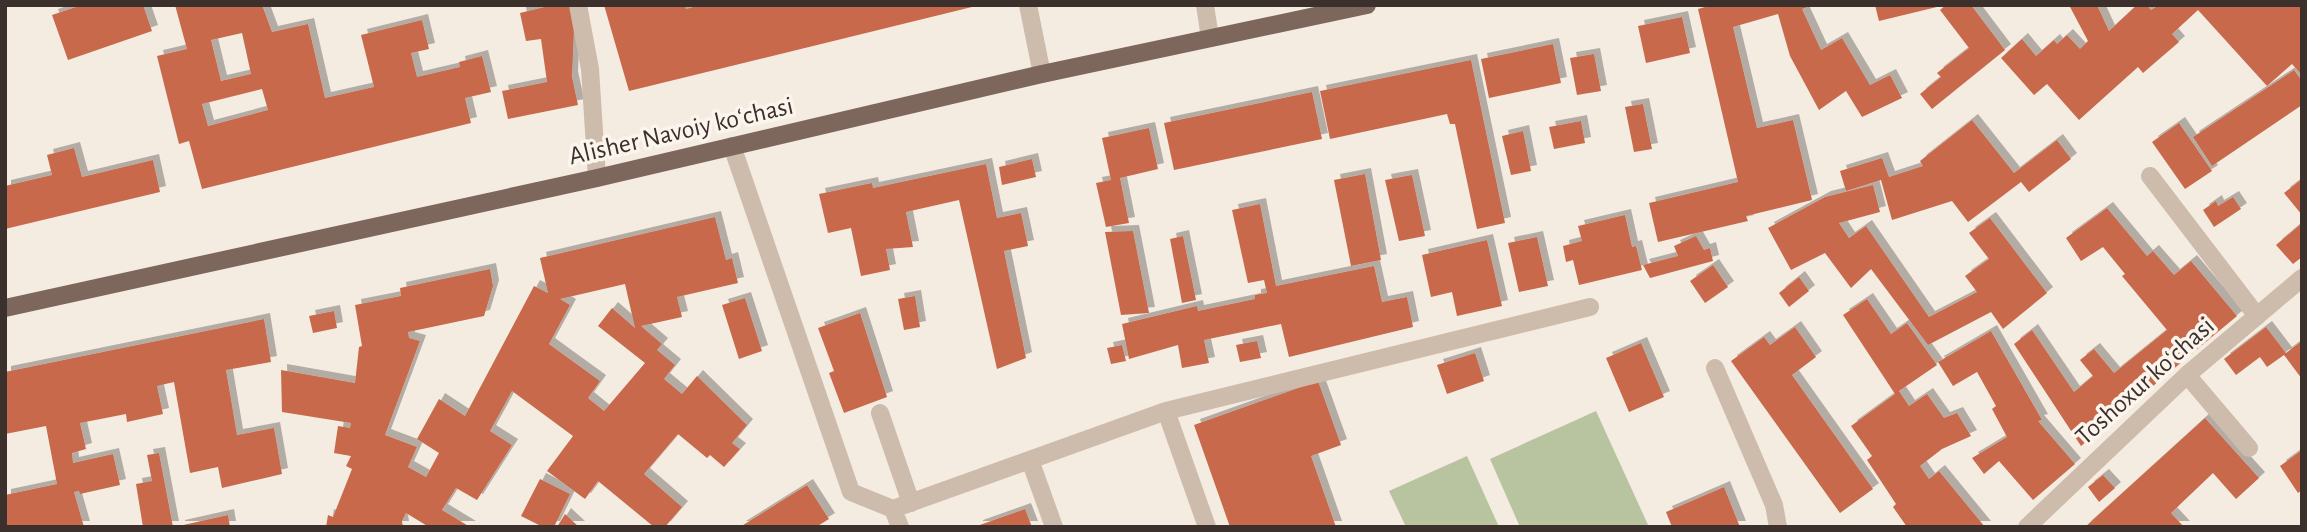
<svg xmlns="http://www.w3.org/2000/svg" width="2307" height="532" font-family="'Alegreya Sans',sans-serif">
  <defs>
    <filter id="shadow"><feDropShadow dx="6" dy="-6" stdDeviation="0" flood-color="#0004"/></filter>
  </defs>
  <rect width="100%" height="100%" fill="#f4ebe1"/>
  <path fill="#b8c4a0" d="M1596,411L1649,527H1520L1490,459Z
    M1467,456L1499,527H1406L1389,491Z"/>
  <path fill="#c8694b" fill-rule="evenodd" filter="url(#shadow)" d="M82,5H143L152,31L68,60L52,15Z
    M175,5H262L272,32L308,24L325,98L374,87L361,35L422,20L429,49L411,53L417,77L460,67L459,62L482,56L491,92L465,98L471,123L202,189L189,141L179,144L157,56L187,49ZM242,33L251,74L221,81L211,40ZM262,89L268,110L208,126L202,104Z
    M553,5H575L572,77L578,105L508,119L502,91L547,82L541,39L526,41L520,13Z
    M604,5H685L686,9L701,5L976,6L629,91Z
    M1712,5H1813L1802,9L1821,50L1842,38L1870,85L1890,75L1902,98L1862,117L1846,91L1819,110L1790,56L1778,14L1733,27L1757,128L1793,120L1812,200L1746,216L1748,221L1658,242L1649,203L1738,182L1698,9Z
    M1875,5H1941V6L1879,21Z
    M1946,5H1971L2005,50L1932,109L1920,94L1941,77L1937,73L1969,48L1940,10Z
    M2069,5H2097L2109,31L2137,5H2147L2151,10L2159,5H2302V75L2292,64L2267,86L2198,10L2172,34L2179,42L2143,73L2138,67L2079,120L2047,84L2034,95L2001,58L2022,39L2036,56L2054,40L2057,44L2067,35L2080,49L2088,41Z
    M1682,17L1690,53L1646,63L1638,26Z
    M1553,44L1561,83L1489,98L1481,59Z
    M1594,54L1601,91L1577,95L1570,58Z
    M1471,60L1505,223L1477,229L1455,124H1450L1447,114L1330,139L1320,91Z
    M2294,70L2302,81V105L2212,166L2193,137Z
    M1312,92L1322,139L1174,170L1164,123Z
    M1643,104L1652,149L1634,152L1625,107Z
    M1972,120L2014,173L2057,140L2071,159L2029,192L2021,182L1968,222L1952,201L1892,220L1881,180L1846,191L1840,171L1882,158L1889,177L1923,166L1920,161Z
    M1581,121L1585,143L1554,149L1549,127Z
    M2179,123L2212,171L2185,189L2152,142Z
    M1149,128L1158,169L1120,178L1129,223L1106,227L1096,183L1111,180L1102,138Z
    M1523,131L1531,171L1511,175L1502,136Z
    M74,148L82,177L153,160L160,192L5,229V186L52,175L47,155Z
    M1032,159L1036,177L1002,185L999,167Z
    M986,164L997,218L1021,213L1028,246L1004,251L1026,358L997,369L959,200L906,212L913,247L886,249L890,270L861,276L851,228L828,233L819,194L872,183L873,188Z
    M1365,174L1381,260L1351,266L1334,180Z
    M1412,175L1425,236L1399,241L1385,180Z
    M2302,179V215L2284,193Z
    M1873,185L1880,212L1839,223L1849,238L1866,226L1929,317L1977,292L1965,276L1989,259L1969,233L1990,218L2047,293L2003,329L1991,312L1928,345L1871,269L1851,288L1825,253L1791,270L1768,228L1825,197Z
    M2233,197L2241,209L2214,227L2203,210L2216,201L2218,206Z
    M1260,204L1276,286L1374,266L1382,302L1407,297L1413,327L1289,357L1281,324L1204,340L1209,363L1182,368L1178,345L1129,359L1122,324L1197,306L1198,311L1255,299V295L1267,293L1264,280L1248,283L1232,210Z
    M2107,208L2147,256L2153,251L2174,275L2191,261L2237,316L2081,446L2014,344L2032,330L2074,392L2093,376L2080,360L2094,349L2114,373L2167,330L2122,276L2125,274L2103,247L2081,261L2066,238Z
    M1625,215L1632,247L1636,246L1642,270L1579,285L1573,260L1566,262L1563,246L1582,241L1578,226Z
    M715,217L726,260L732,258L738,283L677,297L682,317L641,326L662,344L657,350L675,365L664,379L682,394L697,376L747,425L732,443L740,449L724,467L710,455L707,458L678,434L644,474L682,507L665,527H654L598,481L585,499L547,471L573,436L512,391L490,431L512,445L477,500L456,488L442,510L470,527H429L406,513L402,521L403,527H326L328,515L333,517L352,469L346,466L351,456L334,453L338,426L350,428L351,423L282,412L281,370L355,383L359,347L362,346L355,305L401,296L400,288L490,269L493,286L484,316L408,332L409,338L420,341L385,435L417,447L408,467L426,477L439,453L417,439L439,399L465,416L534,286L548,293L540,258ZM625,284L635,328L612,308L598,326L645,363L604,411L588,398L600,381L549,344L570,305L560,299Z
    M2302,223V257L2293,264L2276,245Z
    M1133,231L1149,313L1121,315L1105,232Z
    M1183,236L1196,300L1182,303L1170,239Z
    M1696,236L1704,250L1710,248L1713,261L1650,278L1643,265L1678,256L1674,246Z
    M1537,237L1548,286L1519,292L1508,243Z
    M1487,240L1502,306L1457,316L1452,292L1431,297L1422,255Z
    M1713,265L1728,287L1705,303L1690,281Z
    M1799,277L1809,291L1789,307L1779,293Z
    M915,296L920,327L904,330L898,299Z
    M745,298L762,351L739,359L722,305Z
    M1867,299L1891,334L1907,323L1937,365L1899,391L1909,406L1927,394L1944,418L1957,413L1971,436L1942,449L1920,466L1929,479L1939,471L1985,527H1907L1893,507L1896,504L1867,460L1872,456L1851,426L1895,394L1843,315Z
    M334,311L337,328L313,333L309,316Z
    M860,313L887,397L844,413L829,373L834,371L818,328Z
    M264,319L271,362L226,370L237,435L274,428L282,474L222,488L218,467L190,473L174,382L157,386L163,414L127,422L126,414L80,423L86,449L72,453L73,463L113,454L120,485L80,494L79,491L74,492L84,527H5V495L57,484L46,426L5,434V372Z
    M1795,327L1816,357L1792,375L1873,489L1840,513L1731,361L1764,337L1770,345Z
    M2266,327L2286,353L2302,341V379L2284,355L2267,367L2260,357L2236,375L2224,359Z
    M1991,331L2042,420L2038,421L2075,464L2033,500L1999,461L1984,474L1972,458L2007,437L1992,409L1996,406L1977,372L1953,386L1938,362Z
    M1257,341L1261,358L1240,362L1236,345Z
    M1641,343L1664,397L1629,412L1606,358Z
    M1122,345L1126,361L1111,364L1107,348Z
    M1475,353L1484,381L1447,394L1437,365Z
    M1318,381L1341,445L1311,456L1336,527H1230L1194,425Z
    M2205,418L2259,478L2236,499L2213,473L2171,513L2184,527H2085Z
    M2302,450V490L2298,493L2280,466Z
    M159,453L173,527H143L136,484L152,481L147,455Z
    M2103,475L2115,488L2099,502L2088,487Z
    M540,479L570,494L554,527H543L521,516Z
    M807,485L829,519L816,527H740Z
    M1724,487L1740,527H1672L1666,512Z
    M1025,509L1032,527H977V526Z
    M565,514L579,527H557Z
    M228,515L230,527H179V526Z"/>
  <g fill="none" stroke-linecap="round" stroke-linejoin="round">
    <path stroke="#cdbbac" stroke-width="18" d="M1205,5L1210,38
      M732,146L851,492L893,509L900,527
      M2150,176L2257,316
      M1715,368L1774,505L1778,527
      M2187,375L2249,448
      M1166,411L1590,307
      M880,413L911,503
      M1030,460L1054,527
      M893,509L1166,411L1207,527"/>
    <path stroke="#cdbbac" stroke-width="18" d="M578,5L590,69L597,178
      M1028,5L1042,74
      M2027,527L2187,375L2302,278"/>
    <path stroke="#7d675c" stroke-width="18" d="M5,308L597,178L1042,74L1367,5"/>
  </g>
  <g text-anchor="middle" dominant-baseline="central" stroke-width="7" stroke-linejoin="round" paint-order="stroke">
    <g font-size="26" fill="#3b302b" stroke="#fbf5ee">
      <text transform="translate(681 131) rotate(-13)">Alisher Navoiy koʻchasi</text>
      <text transform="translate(2145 381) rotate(-42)">Toshoxur koʻchasi</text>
    </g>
  </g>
  <rect width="2307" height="532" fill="none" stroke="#3b302b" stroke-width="14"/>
</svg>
